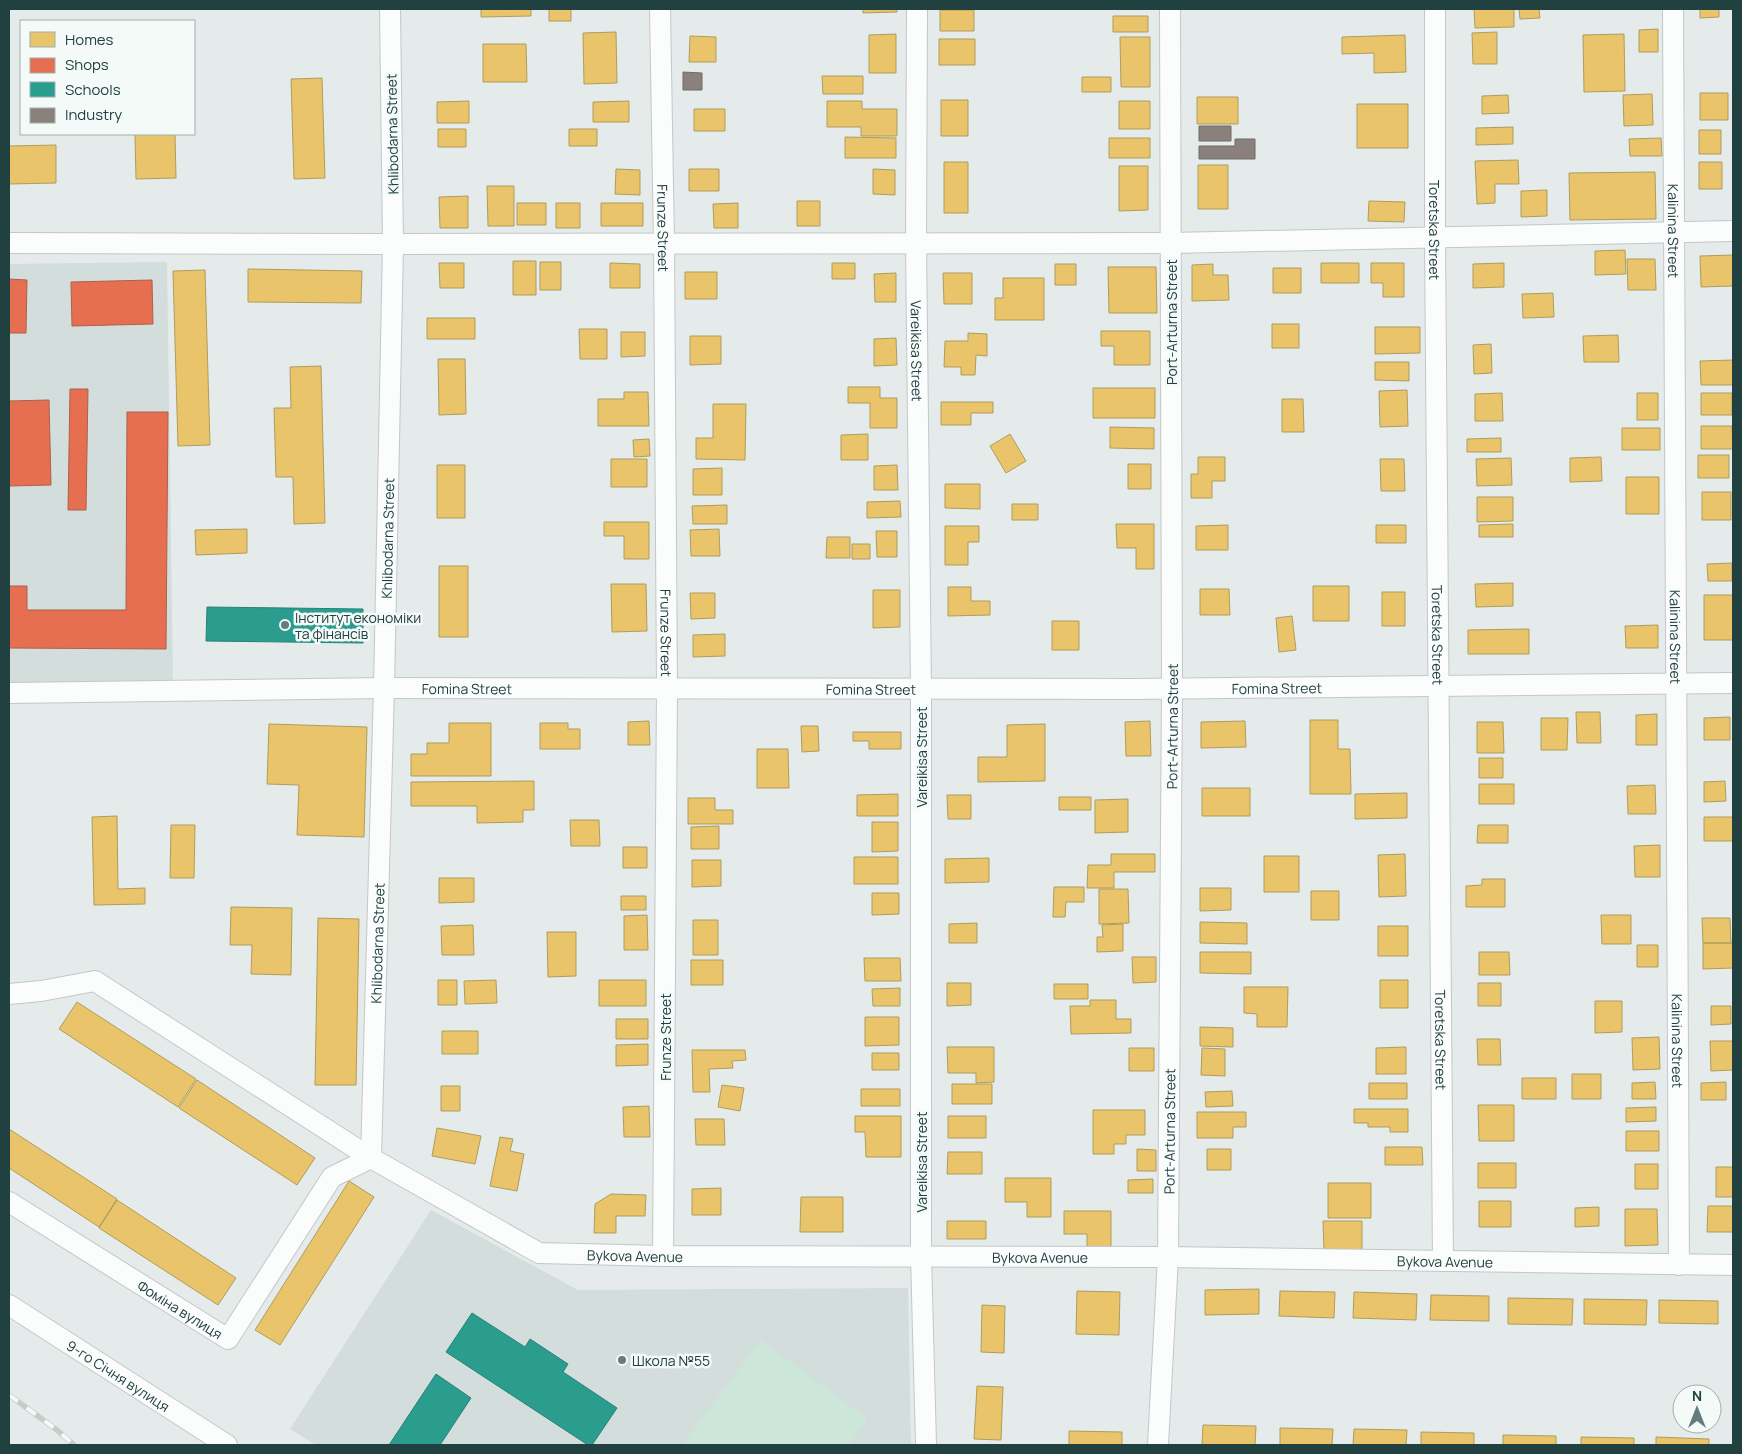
<svg xmlns="http://www.w3.org/2000/svg" width="1742" height="1454" font-family="Manrope,sans-serif">
  <rect width="100%" height="100%" fill="#e5ebea"/>
  <path fill="#d2dddc" d="M167,262L173,686L9,689V264Z
    M431,1210L578,1290L908,1288L911,1445H316L290,1429Z"/>
  <path fill="#cce6da" d="M761,1340L868,1419L848,1445H682Z"/>
  <path fill="#e9c46a" stroke="#ad9d5d" d="M481,9H531V16L481,17Z
    M549,9H571V21H549Z
    M863,9H897V12L863,13Z
    M1474,9H1514V27L1475,28Z
    M1519,9H1539L1540,18L1520,19Z
    M1700,9H1719V17L1700,18Z
    M940,10H974V31H940Z
    M1113,16H1148V32H1113Z
    M1658,29V52H1639V30Z
    M616,32L617,83L584,84L583,33Z
    M1497,32V64H1473L1472,33Z
    M896,34V73H869V35Z
    M1624,34L1625,91L1584,92L1583,35Z
    M1405,35L1406,72L1374,73V53L1342,54V37Z
    M690,36L716,37V62H689Z
    M1120,37H1150V87H1121Z
    M939,39H975V65H939Z
    M483,44H526L527,82H483Z
    M822,76H863V94H823Z
    M1082,77H1111V92H1082Z
    M322,78L325,178L294,179L291,79Z
    M1700,93H1728V120H1700Z
    M1652,94L1653,125L1624,126L1623,95Z
    M1508,95L1509,113L1482,114V96Z
    M1197,97H1238V124H1197Z
    M941,100H968V136H941Z
    M469,101V123H437V102Z
    M629,101V122H593V102Z
    M827,101H862V109H897V136H861V127H827Z
    M1119,101H1150V129H1119Z
    M1357,104H1408V148H1357Z
    M694,109H725V131H694Z
    M1513,127V144L1476,145V128Z
    M438,129H466V147H438Z
    M569,129H597V146H569Z
    M1699,130H1721V154H1699Z
    M135,134H175L176,178L136,179Z
    M845,137L896,138V158H845Z
    M1109,138H1150V158H1109Z
    M1661,138L1662,156H1630L1629,139Z
    M56,145V183L9,184V146Z
    M1518,160L1519,184H1495V203L1477,204L1475,161Z
    M944,162H968V213H944Z
    M1699,162H1722V189H1699Z
    M1198,165H1228V209H1198Z
    M1119,166H1148V210L1119,211Z
    M616,169L640,170V195L615,194Z
    M689,169H719V191H689Z
    M873,169L895,170V195L873,194Z
    M1655,172L1656,219L1570,220L1569,173Z
    M487,186H514V226H488Z
    M1547,190V216L1521,217V191Z
    M468,196V228H440L439,197Z
    M797,201H820V226H797Z
    M1369,201L1405,202L1404,222L1368,221Z
    M517,203H546V225H517Z
    M556,203H580V228H556Z
    M601,203H643V226H601Z
    M738,203V228H714L713,204Z
    M1625,250L1626,274L1595,275V251Z
    M1733,255V286L1701,287L1700,256Z
    M1627,259H1655L1656,290H1628Z
    M513,261H536V295H513Z
    M540,262H561V290H540Z
    M439,263H464V288H440Z
    M610,263L640,264V288H610Z
    M832,263H855V279H832Z
    M1321,263H1359V283H1321Z
    M1371,263H1404V297H1383V283H1371Z
    M1504,263V287L1473,288V264Z
    M1055,264H1076V285H1055Z
    M1213,264V275H1228L1229,300L1192,301V265Z
    M1108,267H1156L1157,313H1109Z
    M1273,268H1301V293H1273Z
    M248,269L362,271L361,303L248,302Z
    M205,270L210,445L178,446L173,271Z
    M685,272H717V299H685Z
    M896,273V302H875L874,274Z
    M943,273H972V304H944Z
    M1003,278H1044V320H995V298H1003Z
    M1553,293L1554,317L1523,318L1522,294Z
    M427,318H475V339H427Z
    M1272,324H1299V348H1272Z
    M1375,327H1420V353L1375,354Z
    M579,329H607V359H580Z
    M1101,331H1150V365H1114V346H1101Z
    M621,332H645V356L621,357Z
    M968,333L987,334V356L976,355L975,375H961V367H944L945,341H968Z
    M1618,335L1619,362H1584L1583,336Z
    M690,336H721V364L690,365Z
    M896,338L897,365L874,366V339Z
    M1491,344L1492,373L1474,374L1473,345Z
    M438,359H465L466,414L439,415Z
    M1733,360V385H1701L1700,361Z
    M1375,362H1409V381L1375,380Z
    M321,366L325,523L294,524L293,477H276L274,408H291L290,367Z
    M848,387H880V398H897V428H870V403H848Z
    M1093,388H1155V418H1093Z
    M1407,390L1408,426L1380,427L1379,391Z
    M624,392H648L649,426H598V399H624Z
    M1502,393L1503,421H1475V394Z
    M1637,393H1658V420H1637Z
    M1701,393H1732V415H1701Z
    M1282,399H1303L1304,432H1282Z
    M941,402H993V413H971V425H941Z
    M713,404H746L745,460L696,459V438H713Z
    M1701,426H1732L1733,449H1701Z
    M1110,427L1154,428V449L1110,448Z
    M1622,428H1660V450H1622Z
    M868,434V460H841V435Z
    M1010,434L1026,461L1006,473L990,446Z
    M1501,438V452H1467V439Z
    M649,439L650,456L634,457L633,440Z
    M1698,455H1729V478H1698Z
    M1198,457H1225V481H1212V498H1191V474H1198Z
    M1601,457L1602,481L1570,482V458Z
    M1511,458L1512,485L1477,486L1476,459Z
    M611,459H647V487H611Z
    M1380,459H1404L1405,491H1381Z
    M1128,464H1151V489H1128Z
    M437,465H465V518H437Z
    M897,465L898,490H874V466Z
    M722,468V495H693V469Z
    M1626,477H1659V514H1626Z
    M945,484H980V509L945,508Z
    M1702,492H1731V520H1702Z
    M1477,497H1513V521L1477,522Z
    M900,501L901,517L867,518V502Z
    M1012,504H1038V520H1012Z
    M727,505V524H693L692,506Z
    M604,522H649V559H624V536H604Z
    M1116,524H1154V569H1136V548H1117Z
    M1513,524V537H1479V525Z
    M1228,525V550H1196V526Z
    M1376,525H1406V543H1376Z
    M945,526H979V542H968V565H945Z
    M247,529V553L196,555L195,530Z
    M719,529L720,556H691L690,530Z
    M876,531H897V557H877Z
    M827,537H850V558H826Z
    M852,544H870V559H852Z
    M1732,563V581H1708L1707,564Z
    M439,566H468V637H439Z
    M1513,583V606L1476,607L1475,584Z
    M611,584H646L647,631L612,632Z
    M1313,586H1349V621H1313Z
    M948,587H971V601H990V615L948,616Z
    M1200,589H1229L1230,615H1200Z
    M873,590H900V627L873,628Z
    M1382,592H1405V626H1382Z
    M690,593H715V618L691,619Z
    M1704,595H1733V640H1704Z
    M1292,616L1296,650L1279,652L1276,618Z
    M1052,621H1079V650H1052Z
    M1658,625V648H1626L1625,626Z
    M1529,629V654H1468V630Z
    M725,634V656L693,657V635Z
    M1576,712H1600L1601,743H1577Z
    M1657,714V745H1636V715Z
    M1730,717V740H1704V718Z
    M1541,718H1568L1567,750H1541Z
    M1310,720H1338V749H1350L1351,794H1310Z
    M649,721L650,745H628V722Z
    M1150,721L1151,756H1126L1125,722Z
    M1245,721L1246,747L1201,748V722Z
    M1477,722H1503L1504,753H1477Z
    M449,723H491V776H411V754H427V743H449Z
    M540,723H568V729H580V749H540Z
    M269,724L367,727L364,837L297,835L299,785L267,784Z
    M1045,724V781L978,782V757H1007V725Z
    M801,726H818L819,751L802,752Z
    M853,732H901V749H869V741H853Z
    M757,749H788L789,788H757Z
    M1479,758H1503V778H1479Z
    M534,781V810H523V822L477,823V806H411V782Z
    M1725,781L1726,801L1704,802V782Z
    M1479,784H1514V804H1479Z
    M1655,785L1656,814H1628L1627,786Z
    M1202,788H1250V816H1202Z
    M1407,793V818L1355,819V794Z
    M898,794V816H857V795Z
    M947,795H971V819H948Z
    M1059,797H1091V810H1059Z
    M688,798H715V810H733V824H688Z
    M1128,799V832L1095,833V800Z
    M117,816L118,889L145,888V904L94,905L92,817Z
    M1704,817H1733V841H1704Z
    M570,820H599L600,846H571Z
    M872,822H898V851L872,852Z
    M171,825H195L194,878H170Z
    M1478,825H1508V843H1477Z
    M719,826V849H691V827Z
    M1660,845V877H1635L1634,846Z
    M623,847H647V868H623Z
    M1111,854H1155V872H1114V888H1087L1088,865H1111Z
    M1405,854L1406,896L1379,897L1378,855Z
    M1264,856H1299V892H1264Z
    M854,857H898V884H854Z
    M989,858V882L945,883V859Z
    M692,860H721V886L692,887Z
    M439,878H474V902L439,903Z
    M1482,879H1505V907H1466V886L1482,885Z
    M1054,887H1084V902H1066L1065,917H1053Z
    M1200,888H1231V910L1200,911Z
    M1099,889H1128L1129,923L1099,924Z
    M1311,891H1339V920H1311Z
    M872,893H899V914L872,915Z
    M621,896H646V910H621Z
    M231,907L292,908L291,975L251,974L252,945H230Z
    M647,915L648,950H624V916Z
    M1601,915H1631V944H1602Z
    M318,918L359,919L356,1085H315Z
    M1702,918H1730L1731,943H1703Z
    M693,920H718V955H693Z
    M1200,922L1247,923V944L1200,943Z
    M977,923V943H949V924Z
    M1123,924V951L1097,952V937H1103L1102,925Z
    M473,925L474,955H442L441,926Z
    M1378,926H1408V956H1378Z
    M547,932H576V976L548,977Z
    M1703,943H1733V968L1703,969Z
    M1637,945H1658V967H1637Z
    M1200,952H1251V974L1200,973Z
    M1479,952H1509L1510,975H1479Z
    M1132,957H1156V982L1133,983Z
    M864,958H900L901,981H865Z
    M691,960H723V985H691Z
    M438,980H457V1005H438Z
    M496,980L497,1003L465,1004L464,981Z
    M599,980H646V1006H599Z
    M1380,980H1408V1008H1380Z
    M947,983H971V1005L947,1006Z
    M1478,983H1501V1006H1478Z
    M1054,984H1088V999H1054Z
    M1244,987H1288L1287,1027H1257V1014L1244,1013Z
    M900,988V1006H873L872,989Z
    M1090,1000H1116V1019H1131V1033L1071,1034L1070,1006H1090Z
    M1595,1001H1622V1032L1595,1033Z
    M77,1002L196,1079L178,1107L59,1029Z
    M1711,1006H1731V1024L1711,1025Z
    M865,1017H899V1045L865,1046Z
    M616,1019H648V1039H616Z
    M1200,1027L1233,1028V1047L1200,1046Z
    M442,1031H478V1054H442Z
    M1659,1037L1660,1069L1633,1070L1632,1038Z
    M1477,1039H1500L1501,1065H1478Z
    M1710,1041H1733V1070L1711,1071Z
    M648,1044V1065L616,1066V1045Z
    M947,1047H994V1082L976,1083V1073H948Z
    M1406,1047V1074H1376V1048Z
    M1129,1048H1154V1071H1129Z
    M1202,1048L1225,1049V1076L1201,1075Z
    M692,1050H745L746,1060L732,1061L733,1068L709,1069L710,1092H693Z
    M872,1053H899V1070H872Z
    M1572,1074H1601V1099H1572Z
    M1522,1078H1556V1099H1522Z
    M197,1080L315,1158L297,1185L179,1108Z
    M1655,1082L1656,1099H1632V1083Z
    M1726,1082V1100H1701V1083Z
    M1369,1083H1407V1099H1369Z
    M952,1084H992V1104H952Z
    M722,1085L744,1088L740,1111L718,1107Z
    M441,1086H460V1111H441Z
    M861,1089H900V1106H861Z
    M1232,1091L1233,1106L1206,1107L1205,1092Z
    M1478,1105H1514V1141H1479Z
    M649,1106L650,1137H624L623,1107Z
    M1656,1107V1121L1626,1122V1108Z
    M1354,1109H1408V1132H1390V1127H1368V1123H1354Z
    M1093,1110H1145V1135H1126V1144H1114V1154H1093Z
    M1197,1112H1246V1127H1233V1138H1197Z
    M855,1116H901V1157H866L865,1132H855Z
    M948,1116H986V1138H948Z
    M695,1119H724L725,1145H696Z
    M437,1128L481,1136L475,1164L432,1156Z
    M9,1129L117,1199L99,1227L9,1168Z
    M1626,1131H1659V1151H1626Z
    M500,1137L513,1139L510,1151L524,1154L517,1191L490,1186Z
    M1385,1147H1422L1423,1165H1385Z
    M1137,1149L1156,1150V1171H1137Z
    M1207,1149H1231V1170H1207Z
    M948,1152H982V1174H947Z
    M1478,1163H1516V1188H1478Z
    M1635,1164H1658V1189H1635Z
    M1716,1167H1733V1197H1716Z
    M1005,1178H1051V1217H1027V1202H1005Z
    M1153,1179V1193H1128V1180Z
    M349,1181L374,1197L280,1345L255,1330Z
    M1328,1183H1371V1218H1328Z
    M721,1188V1215H692V1189Z
    M611,1194L646,1195L645,1216H616V1233H594L595,1204Z
    M801,1197H843V1232H800Z
    M117,1200L236,1278L218,1305L99,1228Z
    M1479,1201H1511V1227H1479Z
    M1708,1206H1733V1232H1707Z
    M1599,1207V1226L1575,1227V1208Z
    M1625,1209H1657L1658,1245L1625,1246Z
    M1064,1211H1111V1249H1087V1234H1064Z
    M947,1221H986V1239H947Z
    M1323,1221H1362V1251H1324Z
    M1259,1289V1314L1205,1315V1290Z
    M1077,1291L1120,1292L1119,1335L1076,1334Z
    M1280,1291L1335,1292L1334,1318L1279,1316Z
    M1354,1292L1417,1294L1416,1320L1353,1318Z
    M1431,1295L1489,1296V1321L1430,1320Z
    M1508,1298L1573,1299L1572,1325L1508,1324Z
    M1584,1299L1647,1300L1646,1325L1584,1324Z
    M1659,1300L1718,1301V1324L1659,1323Z
    M982,1305L1005,1306L1004,1353L981,1352Z
    M977,1386L1003,1387L1001,1440L974,1439Z
    M1203,1425L1256,1426L1255,1445H1202Z
    M1280,1428L1333,1429L1332,1445H1280Z
    M1354,1429L1407,1430L1406,1445H1353Z
    M1069,1431L1122,1432V1445H1069Z
    M1421,1432L1474,1433V1445H1421Z
    M1503,1435L1556,1436V1445H1503Z
    M1581,1437L1634,1438V1445H1581Z
    M1656,1437L1709,1439V1445H1656Z"/>
  <path fill="#e76f51" stroke="#ab614c" d="M9,279L27,280L26,333H9Z
    M152,280L153,324L72,326L71,282Z
    M70,389H88L86,510H68Z
    M49,400L51,485L9,486V401Z
    M127,412H168L166,649L9,648V586H27V610H126Z"/>
  <path fill="#2a9d8f" stroke="#278177" d="M207,607L363,609V643L206,641Z
    M472,1313L525,1347L530,1339L568,1364L563,1372L617,1408L592,1445H588L446,1352Z
    M436,1374L471,1398L440,1445H389Z"/>
  <path fill="#8a817c" stroke="#6a6e6a" d="M683,72L702,73V90H683Z
    M1199,126H1231V141H1199Z
    M1235,139H1255V159H1199V146H1235Z"/>
  <g fill="none" stroke-linecap="round" stroke-linejoin="round">
    <defs>
      <g id="minor">
        <path id="s1" d="M660,9L664,243L667,689L663,1256"/>
        <path id="s2" d="M917,9L916,243L921,689V1256L926,1445"/>
        <path id="s3" d="M1435,9V238L1443,1261"/>
        <path id="s4" d="M1673,9L1679,1265"/>
        <path d="M9,243L393,244L1171,243L1733,231"/>
        <path id="s5" d="M9,693L384,688L1134,689L1733,683"/>
        <path id="s6" d="M9,994L41,991L95,981L371,1158L539,1253L663,1256L1168,1257L1733,1265"/>
        <path id="s7" d="M371,1158L384,688L393,244L390,9"/>
        <path id="s8" d="M9,1202L228,1339L332,1177L371,1158"/>
        <path id="s9" d="M9,1305L227,1445"/>
        <path id="s10" d="M1158,1445L1168,1257L1172,688L1170,9"/>
      </g>
    </defs>
    <use href="#minor" stroke="#c2c8c7" stroke-width="22"/>
    <use href="#minor" stroke="#fbfcfc" stroke-width="20"/>
    <defs>
      <path id="rail" d="M9,1395L57,1430L74,1445"/>
    </defs>
    <use href="#rail" stroke="#c7cccb" stroke-width="5.5"/>
    <use href="#rail" stroke="#f3faf8" stroke-width="4" stroke-dasharray="11" stroke-linecap="butt"/>
  </g>
  <g fill="#657c7c" stroke="#f3faf8" stroke-width="2">
    <circle cx="285" cy="625" r="5"/>
    <circle cx="622" cy="1360" r="5"/>
  </g>
  <g text-anchor="middle" dominant-baseline="central" stroke-width="5" stroke-linejoin="round" paint-order="stroke">
    <g font-size="14" fill="#204140" stroke="#f3faf8">
      <text transform="translate(392 134) rotate(-91)">Khlibodarna Street</text>
      <text stroke="none"><textPath href="#s1" startOffset="219">Frunze Street</textPath></text>
      <text stroke="none"><textPath href="#s3" startOffset="221">Toretska Street</textPath></text>
      <text stroke="none"><textPath href="#s4" startOffset="222">Kalinina Street</textPath></text>
      <text transform="translate(1171 322) rotate(-90)">Port-Arturna Street</text>
      <text stroke="none"><textPath href="#s2" startOffset="342">Vareikisa Street</textPath></text>
      <text stroke="none"><textPath href="#s7" startOffset="620">Khlibodarna Street</textPath></text>
      <text stroke="none"><textPath href="#s1" startOffset="624">Frunze Street</textPath></text>
      <text stroke="none"><textPath href="#s3" startOffset="626">Toretska Street</textPath></text>
      <text stroke="none"><textPath href="#s4" startOffset="628">Kalinina Street</textPath></text>
      <text stroke="none"><textPath href="#s5" startOffset="1268">Fomina Street</textPath></text>
      <text stroke="none"><textPath href="#s5" startOffset="458">Fomina Street</textPath></text>
      <text stroke="none"><textPath href="#s5" startOffset="862">Fomina Street</textPath></text>
      <text stroke="none"><textPath href="#s10" startOffset="719">Port-Arturna Street</textPath></text>
      <text transform="translate(921 757) rotate(-90)">Vareikisa Street</text>
      <text stroke="none"><textPath href="#s7" startOffset="215">Khlibodarna Street</textPath></text>
      <text transform="translate(665 1037) rotate(-90)">Frunze Street</text>
      <text stroke="none"><textPath href="#s3" startOffset="1031">Toretska Street</textPath></text>
      <text stroke="none"><textPath href="#s4" startOffset="1032">Kalinina Street</textPath></text>
      <text stroke="none"><textPath href="#s10" startOffset="314">Port-Arturna Street</textPath></text>
      <text transform="translate(921 1162) rotate(-90)">Vareikisa Street</text>
      <text stroke="none"><textPath href="#s6" startOffset="704">Bykova Avenue</textPath></text>
      <text stroke="none"><textPath href="#s6" startOffset="1109">Bykova Avenue</textPath></text>
      <text stroke="none"><textPath href="#s6" startOffset="1514">Bykova Avenue</textPath></text>
      <text stroke="none"><textPath href="#s8" startOffset="202">Фоміна вулиця</textPath></text>
      <text stroke="none"><textPath href="#s9" startOffset="130">9-го Січня вулиця</textPath></text>
    </g>
    <g font-size="14" fill="#204140" stroke="#f3faf8" text-anchor="start">
      <text x="295" y="617">Інститут економіки<tspan x="295" dy="16">та фінансів</tspan></text>
      <text x="632" y="1360">Школа №55</text>
    </g>
  </g>
  <rect width="1742" height="1454" fill="none" stroke="#204140" stroke-width="20"/>
  <rect x="20" y="20" width="175" height="115" fill="#f3faf8" stroke="#9fb0ae"/>
  <rect x="30" y="32" width="25" height="15" fill="#e9c46a" stroke="#9fb0ae"/>
  <text x="65" y="45" font-size="15" fill="#204140">Homes</text>
  <rect x="30" y="58" width="25" height="15" fill="#e76f51" stroke="#9fb0ae"/>
  <text x="65" y="70" font-size="15" fill="#204140">Shops</text>
  <rect x="30" y="82" width="25" height="15" fill="#2a9d8f" stroke="#9fb0ae"/>
  <text x="65" y="95" font-size="15" fill="#204140">Schools</text>
  <rect x="30" y="108" width="25" height="15" fill="#8a817c" stroke="#9fb0ae"/>
  <text x="65" y="120" font-size="15" fill="#204140">Industry</text>
  <g transform="translate(1697 1409)"><circle r="24" fill="#f3faf8" stroke="#9fb0ae"/>
  <path d="M0-4L9 19L0 12L-9 19Z" fill="#657c7c"/>
  <text y="-8" font-size="14" font-weight="bold" text-anchor="middle" fill="#204140">N</text>
  </g>
</svg>
